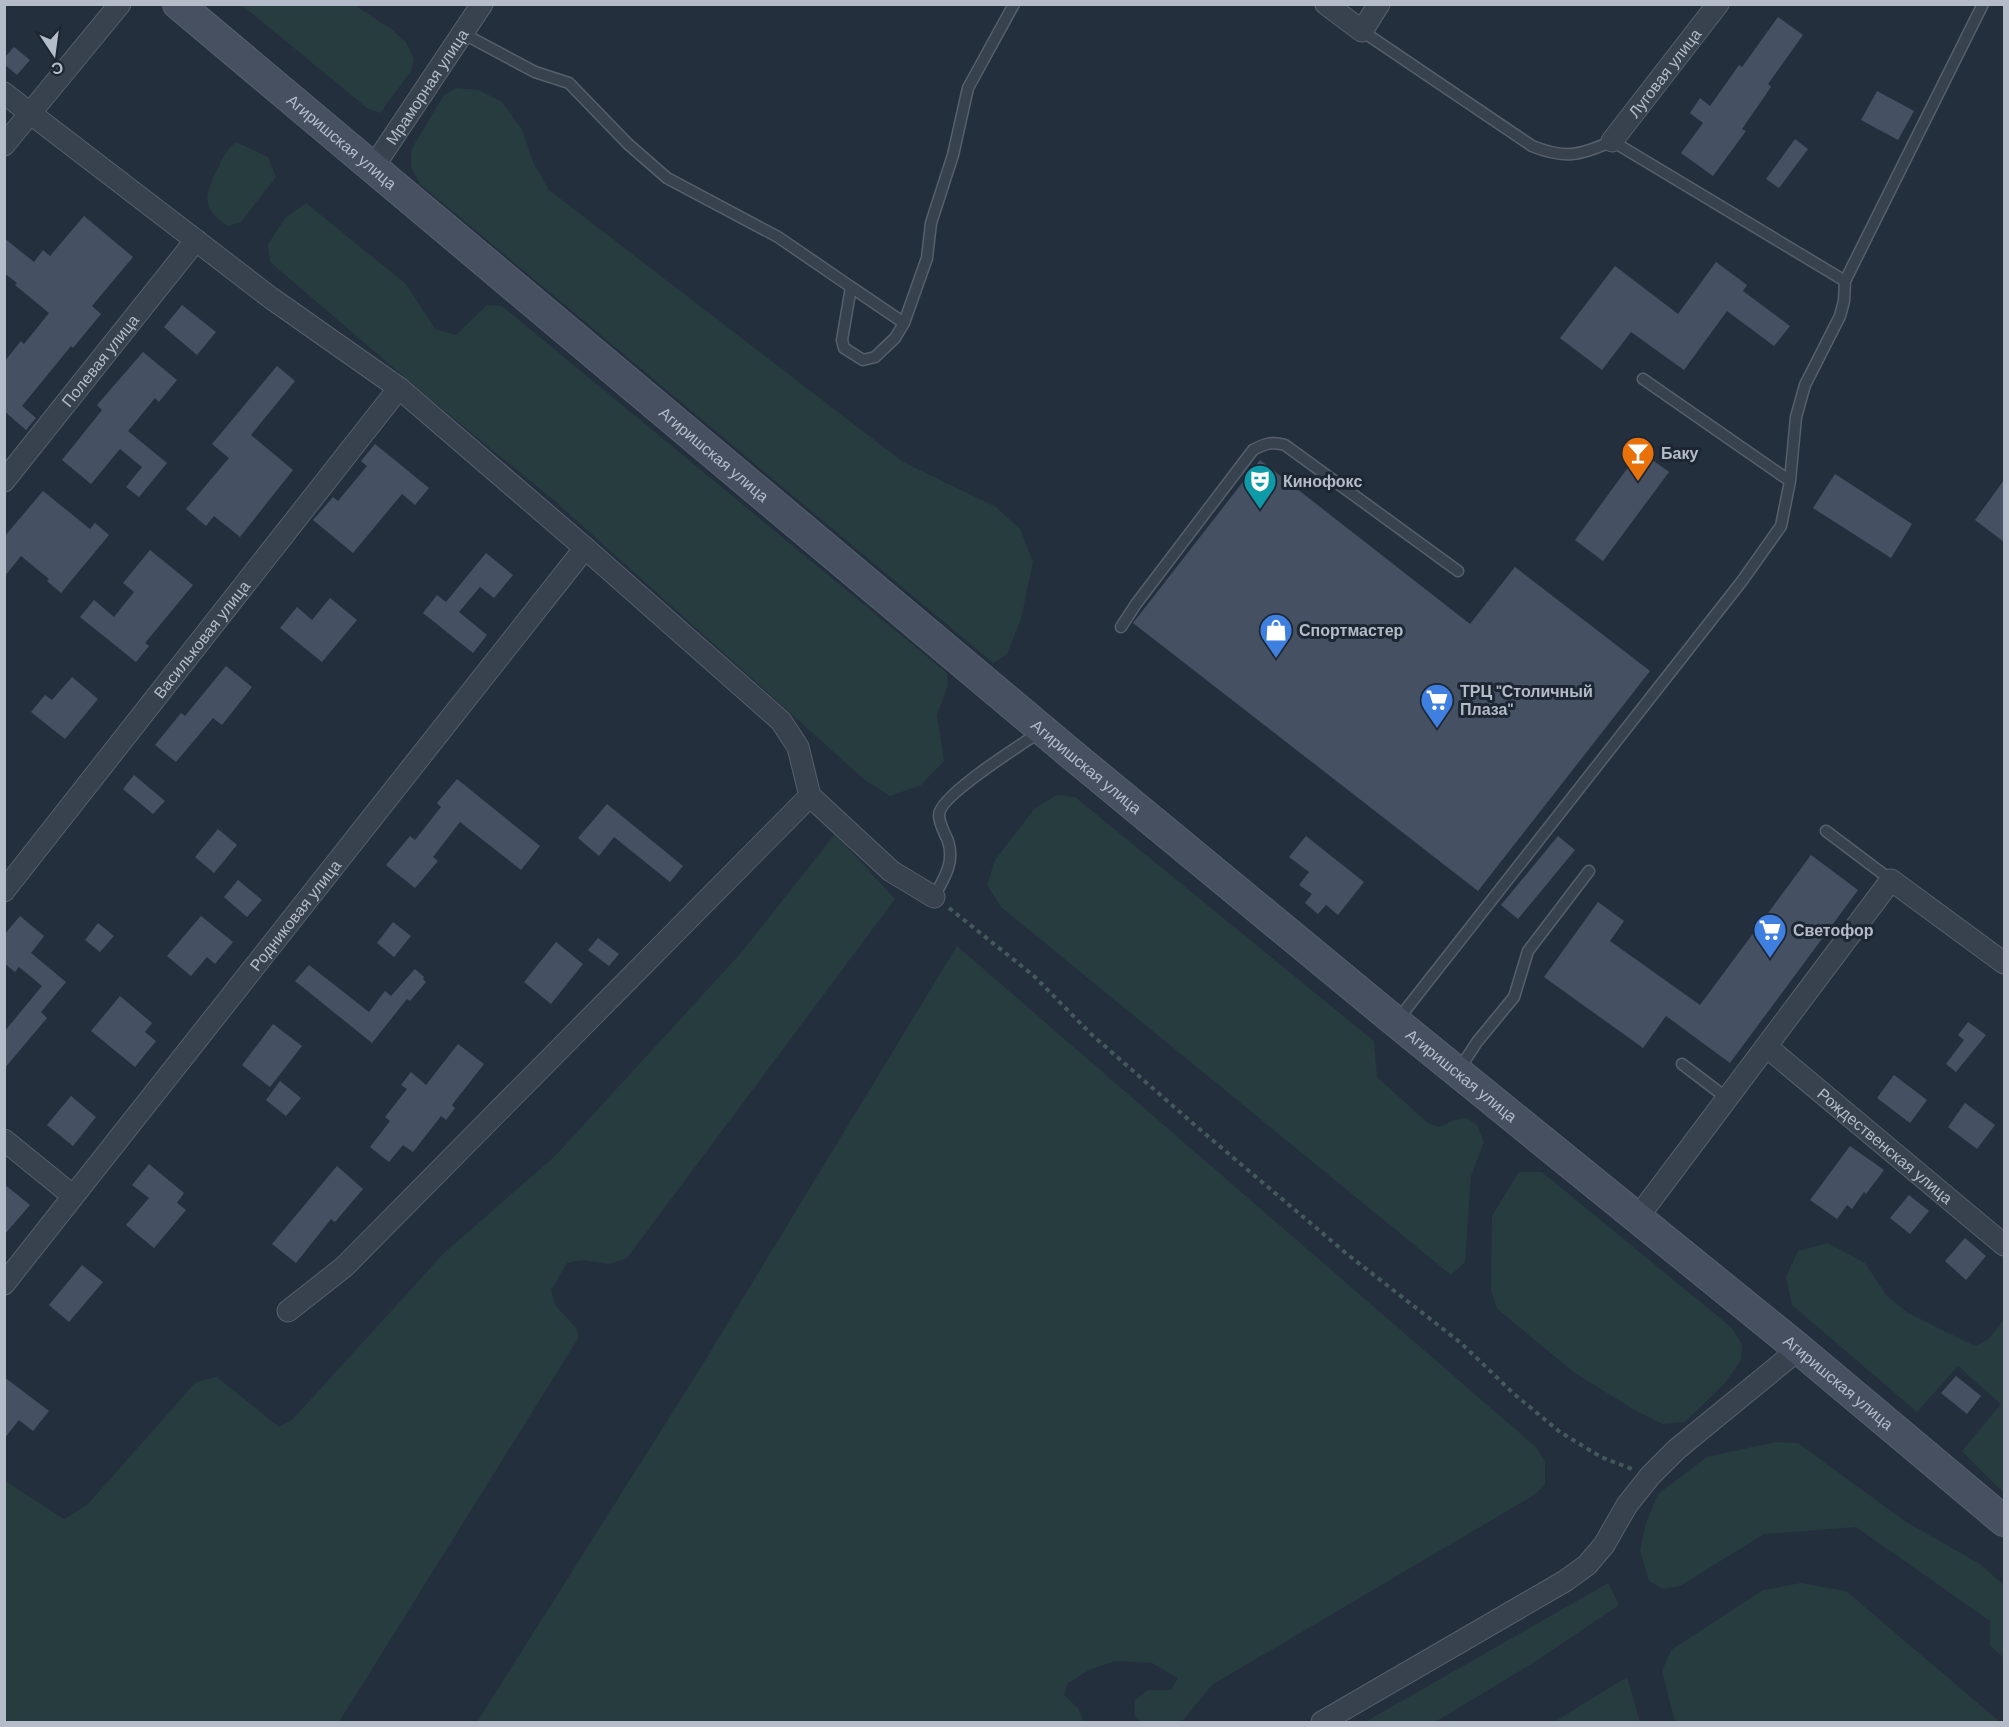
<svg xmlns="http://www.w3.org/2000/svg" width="2009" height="1727" font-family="'DM Sans',sans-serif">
  <rect width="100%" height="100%" fill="#242f3e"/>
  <path fill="#263c3f" d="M242,5H354L391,29L406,42L414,59L411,71L380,113L367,108Z
    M456,88L479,90L502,102L522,130L534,164L549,190L903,462L996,507L1020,529L1033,562L1021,619L1007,654L993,663L420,184L411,167V150L444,95Z
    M236,142L268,157L276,177L241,222L228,226C201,209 204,196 217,170C222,159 226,150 236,142Z
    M306,203L406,284L435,329L456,335L487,305L502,306L947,673L948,685L937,715L944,761L921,785L890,796L866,781L556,502L430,399L270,262L268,244L286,217Z
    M1057,795L1075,797L1374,1041L1377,1077L1428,1123L1439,1127L1454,1120L1467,1118L1477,1125L1484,1142L1471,1176L1465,1262L1451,1275L1001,907L987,885L995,860L1035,808Z
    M835,834L895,899L627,1258L609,1264L581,1260L567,1263L551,1290L555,1305L576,1328L579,1337L339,1722H5V1481L64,1519L87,1505L196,1382L217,1377L279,1427L293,1419L444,1253L556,1155L740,954Z
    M957,946L1537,1448L1545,1462V1484L1534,1495L1212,1685L1183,1720L1178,1722H1142L1135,1716L1134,1701L1148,1690H1171L1178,1678L1152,1663L1115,1661L1089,1670L1068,1683L1064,1695L1078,1708L1084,1722H477L698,1372Z
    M1519,1172H1542L1732,1328L1742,1344L1741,1360L1725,1383L1685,1422L1663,1424L1633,1409L1575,1373L1497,1309L1491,1290L1492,1216Z
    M1828,1243L1865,1263L1887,1296L1908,1313L1975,1346L1989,1339L2004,1319V1493L1962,1451L2001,1404L1958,1366L1917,1412L1792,1305L1786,1277L1798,1251Z
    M1775,1442L1798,1443L1906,1522L1980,1564L2004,1585V1658L1990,1646V1621L1856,1527L1764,1534L1680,1586L1663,1589L1649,1581L1640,1550L1646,1523L1658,1494L1707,1457Z
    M1608,1583L1619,1605L1533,1663L1435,1722H1365Z
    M1801,1583L1846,1591L2000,1722H1675L1662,1671L1671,1650L1763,1590Z
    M1627,1677L1640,1722H1554Z"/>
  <path fill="#455162" d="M1778,17L1803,35L1768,84L1771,87L1742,129L1746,131L1713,176L1681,153L1703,123L1690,113L1700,98L1710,106L1739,65L1742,67Z
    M14,47L30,60L17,75L4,64V58Z
    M1877,91L1914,111L1898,140L1861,120Z
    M1795,139L1808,149L1779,188L1766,179Z
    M84,216L133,257L92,306L101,314L73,348L71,346L22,406L36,418L26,430L4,411V362L21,341L24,344L49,313L15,285L17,283L4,273V238L34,262L43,250L50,256Z
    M1716,262L1747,285L1743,291L1790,326L1774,346L1727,311L1684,370L1631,332L1602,370L1560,338L1615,266L1678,314Z
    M182,305L216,332L197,355L164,327Z
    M143,352L177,380L159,402L155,398L128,431L167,463L139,497L126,487L142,467L120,449L91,484L62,460L102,410L97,405Z
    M277,366L295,381L251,435L293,470L240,537L214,516L206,526L186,509L229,458L212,444Z
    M375,444L429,488L415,505L402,494L353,553L313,520L333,497L338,501L367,466L361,461Z
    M1640,451L1669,472L1603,561L1575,540Z
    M1260,460L1470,624L1515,567L1650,671L1478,891L1133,623Z
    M1835,474L1912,524L1891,558L1813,508Z
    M2004,480V542L1975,520Z
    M43,491L90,529L95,523L109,535L61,593L47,581L49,579L21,556L4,577V537Z
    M150,550L193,585L145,643L149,646L136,662L80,617L94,600L114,617L134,592L123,583Z
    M486,553L513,575L494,598L480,587L459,612L487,635L473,653L423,613L437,595L446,602Z
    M330,598L357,620L322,662L280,628L297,607L312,620Z
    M226,666L252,687L222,725L213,718L176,762L155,745L181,713L185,716Z
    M72,677L98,699L65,739L31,712L45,695L52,700Z
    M134,775L165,801L153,814L123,789Z
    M457,779L540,846L521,870L460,822L433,857L438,861L415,888L386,865L410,836L415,840L441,807L437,803Z
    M607,804L683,866L670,882L614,837L599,856L578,838Z
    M218,829L237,845L214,873L195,857Z
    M1306,836L1364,882L1338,915L1326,905L1318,914L1305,903L1312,894L1299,885L1309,872L1289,857Z
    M1558,836L1575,850L1518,919L1501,905Z
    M1811,855L1858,890L1730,1063L1666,1016L1643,1048L1544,977L1598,902L1624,921L1610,941L1700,1005Z
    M238,880L262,900L247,917L224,897Z
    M20,916L44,936L31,953L66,982L41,1012L47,1018L4,1069V1032L42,986L19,967L15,972L4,963V935Z
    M201,916L233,942L215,964L207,957L191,976L167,956Z
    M393,922L411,936L394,957L377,943Z
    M98,923L114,936L100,952L85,940Z
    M598,938L619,954L609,966L588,950Z
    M556,942L583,964L551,1004L524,982Z
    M309,965L369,1012L385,991L391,996L415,969L424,977L423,979L426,982L410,1001L407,999L372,1043L295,981Z
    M120,996L152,1023L145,1032L156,1041L135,1067L91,1031Z
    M1968,1022L1986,1035L1956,1072L1946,1064L1964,1040L1958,1035Z
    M273,1024L302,1046L270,1087L242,1065Z
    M458,1044L484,1064L452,1105L455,1108L446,1120L441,1116L413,1152L403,1145L389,1162L370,1147L390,1121L385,1117L407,1089L401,1085L411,1072L426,1085Z
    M1894,1075L1927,1100L1910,1123L1877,1098Z
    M280,1081L301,1098L286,1116L266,1100Z
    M71,1096L96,1117L73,1146L47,1125Z
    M1965,1103L1995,1125L1977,1149L1948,1127Z
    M1850,1146L1884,1170L1866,1194L1864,1192L1852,1209L1847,1205L1837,1219L1810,1200Z
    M149,1164L184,1193L177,1203L186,1210L154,1248L126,1225L149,1198L132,1185Z
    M337,1166L363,1189L335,1222L331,1219L296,1263L272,1244Z
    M4,1184L30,1205L4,1235Z
    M1909,1195L1929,1211L1910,1234L1890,1218Z
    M1965,1238L1986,1256L1966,1280L1945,1261Z
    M82,1265L103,1282L69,1322L49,1305Z
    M1956,1376L1981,1396L1967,1414L1941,1393Z
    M4,1377L49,1411L33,1431L19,1420L4,1439Z"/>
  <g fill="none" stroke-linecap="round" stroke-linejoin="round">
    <defs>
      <path id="lane" d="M1362,31L1532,146C1564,159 1580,156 1612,141L1845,281
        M462,33L535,72L569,83L628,144L667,178L778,237L851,287L842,340L844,348L863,360L875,357L895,338L904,323L927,258L931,223L953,155L968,88L1014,4
        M851,287L904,323
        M1790,481L1796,417L1805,385L1840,316L1844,301L1845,281L1983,4
        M1121,627L1136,604L1253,450C1264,444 1272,441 1285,445L1458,571
        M1826,831L1891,880
        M934,897C944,878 955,863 948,841C945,833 939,824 939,815C939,796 1022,744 1040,732
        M1396,1022L1742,581L1781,526L1790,481L1643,379
        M1682,1064L1728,1099
        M1458,1071L1477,1042L1514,997L1528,951L1589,871"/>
      <g id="street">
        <path d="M1326,4L1362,31L1379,4"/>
        <path d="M4,93L271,298L399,388L585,548L781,721L798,747L810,796L891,871L934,897"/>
        <path id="s1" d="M1612,141L1718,4"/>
        <path d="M4,145L120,4"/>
        <path id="s2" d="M372,169L482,4"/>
        <path id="s3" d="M4,481L196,240"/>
        <path id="s4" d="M4,891L399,388"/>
        <path id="s5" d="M1767,1047L2004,1245"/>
        <path d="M4,1140L73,1196"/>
        <path d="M1638,1217L1891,880L2004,963"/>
        <path id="s6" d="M4,1284L585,548"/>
        <path d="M288,1311L344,1267L810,796"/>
        <path d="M1322,1722L1565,1581L1587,1565L1604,1545L1627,1505L1650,1476L1677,1449L1799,1349"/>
      </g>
      <g id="secondary">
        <path id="s7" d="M178,4L1070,753L1396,1022L1799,1349L2004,1521"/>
      </g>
    </defs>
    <use href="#lane" stroke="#565f6c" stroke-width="13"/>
    <use href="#street" stroke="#565f6c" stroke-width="23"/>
    <use href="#secondary" stroke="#565f6c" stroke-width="32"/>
    <path stroke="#44595c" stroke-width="4" stroke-dasharray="4.5 4.5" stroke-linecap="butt" d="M949,908L1034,976L1091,1034L1197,1127L1347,1254L1461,1343L1514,1394L1560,1432L1601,1457L1632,1469"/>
    <use href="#lane" stroke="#38414e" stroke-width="10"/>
    <use href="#street" stroke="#38414e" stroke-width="21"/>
    <use href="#secondary" stroke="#465061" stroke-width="30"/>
  </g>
  <defs>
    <symbol id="bar-pin" viewBox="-11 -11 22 30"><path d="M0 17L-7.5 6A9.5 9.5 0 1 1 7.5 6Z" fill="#e8710a" stroke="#1d2633"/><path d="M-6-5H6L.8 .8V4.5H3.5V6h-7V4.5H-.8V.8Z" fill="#fff"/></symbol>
    <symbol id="theatre-pin" viewBox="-11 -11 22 30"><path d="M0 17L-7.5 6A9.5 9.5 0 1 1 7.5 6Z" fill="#0f9aa8" stroke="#1d2633"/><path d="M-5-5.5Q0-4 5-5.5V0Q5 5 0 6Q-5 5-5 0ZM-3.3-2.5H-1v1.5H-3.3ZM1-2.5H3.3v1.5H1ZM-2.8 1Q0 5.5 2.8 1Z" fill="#fff"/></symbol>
    <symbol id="shop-pin" viewBox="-11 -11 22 30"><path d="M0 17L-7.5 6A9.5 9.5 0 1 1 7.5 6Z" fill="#3f7fe0" stroke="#1d2633"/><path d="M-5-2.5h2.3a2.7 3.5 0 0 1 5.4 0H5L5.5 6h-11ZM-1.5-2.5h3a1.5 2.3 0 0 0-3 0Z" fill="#fff"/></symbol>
    <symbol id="supermarket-pin" viewBox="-11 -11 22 30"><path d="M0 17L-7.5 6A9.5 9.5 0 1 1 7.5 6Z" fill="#3f7fe0" stroke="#1d2633"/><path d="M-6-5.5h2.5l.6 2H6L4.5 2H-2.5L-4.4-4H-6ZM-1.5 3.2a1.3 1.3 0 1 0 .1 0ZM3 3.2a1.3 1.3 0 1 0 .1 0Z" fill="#fff"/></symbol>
  </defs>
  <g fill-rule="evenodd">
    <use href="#bar-pin" x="1619" y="434" width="38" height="52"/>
    <use href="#theatre-pin" x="1241" y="462" width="38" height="52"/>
    <use href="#shop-pin" x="1257" y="611" width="38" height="52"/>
    <use href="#supermarket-pin" x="1418" y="681" width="38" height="52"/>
    <use href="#supermarket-pin" x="1751" y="911" width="38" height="52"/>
  </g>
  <g text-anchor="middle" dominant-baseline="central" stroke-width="6" stroke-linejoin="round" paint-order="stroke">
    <g font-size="16" fill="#b4bcc9" stroke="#1d2633">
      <text stroke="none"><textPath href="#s1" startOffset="86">Луговая улица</textPath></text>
      <text stroke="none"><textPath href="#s2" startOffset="99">Мраморная улица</textPath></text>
      <text stroke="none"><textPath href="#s7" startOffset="214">Агиришская улица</textPath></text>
      <text stroke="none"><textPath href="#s3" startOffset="154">Полевая улица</textPath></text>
      <text stroke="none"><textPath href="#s7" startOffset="700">Агиришская улица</textPath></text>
      <text stroke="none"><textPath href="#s4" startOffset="320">Васильковая улица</textPath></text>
      <text stroke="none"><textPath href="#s7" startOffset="1186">Агиришская улица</textPath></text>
      <text stroke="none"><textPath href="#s6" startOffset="470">Родниковая улица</textPath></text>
      <text stroke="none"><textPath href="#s7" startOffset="1672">Агиришская улица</textPath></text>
      <text stroke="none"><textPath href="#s5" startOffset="154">Рождественская улица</textPath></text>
      <text stroke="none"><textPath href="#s7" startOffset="2158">Агиришская улица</textPath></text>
    </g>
    <g font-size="16" font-weight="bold" fill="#b4bcc9" stroke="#1d2633" text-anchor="start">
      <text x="1661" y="453">Баку</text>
      <text x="1283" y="481">Кинофокс</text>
      <text x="1299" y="630">Спортмастер</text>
      <text x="1460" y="691">ТРЦ "Столичный<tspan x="1460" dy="18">Плаза"</tspan></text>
      <text x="1793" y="930">Светофор</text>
    </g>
  </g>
  <rect width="2009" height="1727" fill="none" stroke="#b4bcc9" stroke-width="12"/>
  <g transform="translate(54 54) rotate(167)" stroke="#1d2633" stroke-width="4.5" paint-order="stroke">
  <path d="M0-4.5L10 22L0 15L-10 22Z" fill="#b4bcc9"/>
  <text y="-9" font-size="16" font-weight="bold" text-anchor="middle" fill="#b4bcc9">С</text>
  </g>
</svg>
